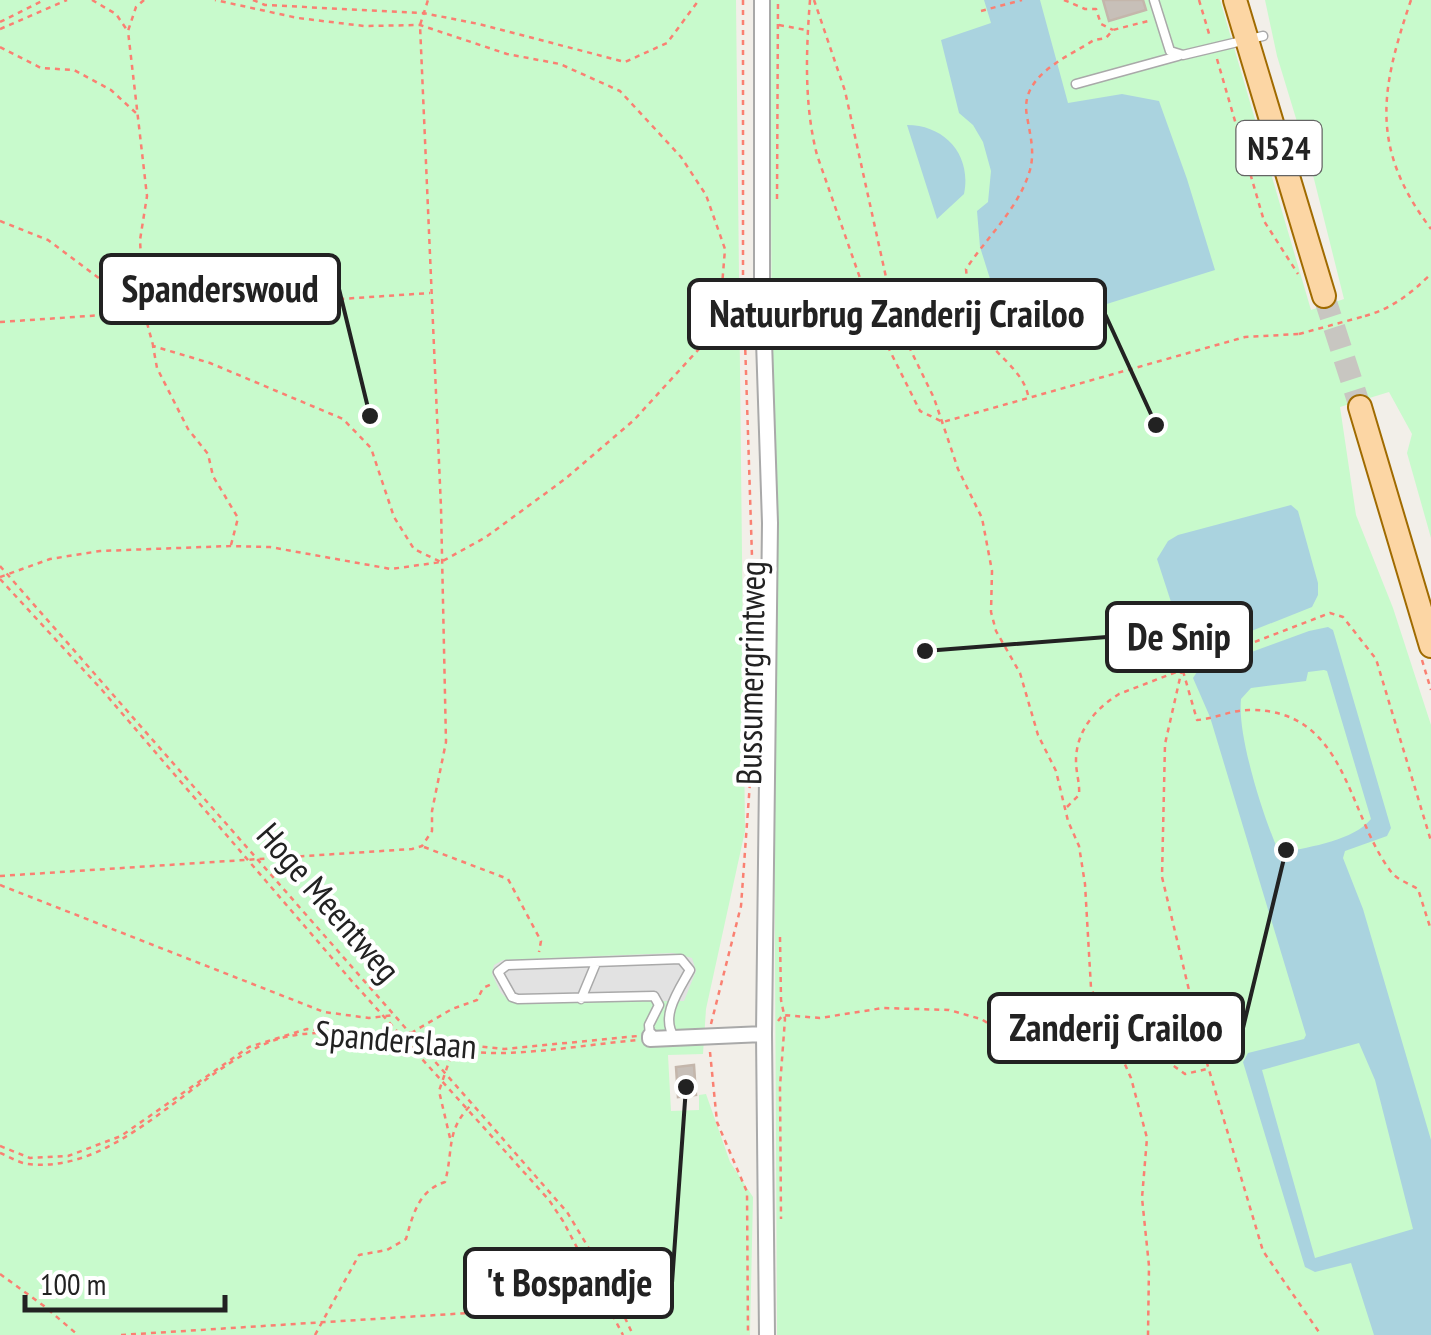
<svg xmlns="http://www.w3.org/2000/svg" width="1431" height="1335" font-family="'PT Sans Narrow',sans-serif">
  <rect width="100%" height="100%" fill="#f2efe9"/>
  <path fill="#c8facc" d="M0,0H736L745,831L706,1009L703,1054L668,1055L671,1111L699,1110V1095L706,1094L730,1162L753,1197L750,1335H0Z
    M770,0H1220L1311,310L1344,299L1312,171L1277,56L1265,0H1431V538L1407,453L1412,434L1389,392L1340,407L1356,515L1393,608L1431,725V1335H777Z"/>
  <path fill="#e2e2e2" d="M673,953L692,958L696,971L684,1001L511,1002L501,993L492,974L494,965L503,960Z"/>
  <path fill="#aad3df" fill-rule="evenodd" d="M984,0H1040L1068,103L1122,94L1159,101L1187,179L1215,270L1094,308L1083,302L1074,287L1063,289L1047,315L1022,317L997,301L980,247L977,211L988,202L991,171L983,142L973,125L959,113L941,40L991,23Z
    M907,125C945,125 972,155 964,194L937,219Z
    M1291,505L1298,511L1318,583V595L1312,607L1196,653L1187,651L1157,559L1168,541L1178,535Z
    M1328,627L1333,630L1391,828L1387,836L1345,851L1343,858L1363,909L1431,1140V1335H1374L1351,1263L1315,1272L1305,1267L1243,1062L1248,1053L1304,1039L1306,1035L1210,717L1193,678L1197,672L1309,631ZM1324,670L1327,671L1371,819C1354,840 1311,847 1284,852L1278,850C1263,816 1237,735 1241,699L1251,688L1306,681L1308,672ZM1359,1043L1375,1080L1413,1229L1315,1258L1262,1070Z"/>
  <path fill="#c7bfb8" stroke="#c4b6ab" stroke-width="2.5" d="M1103,0H1143L1146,10L1109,21Z
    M694,1065L696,1095L678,1097L676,1067Z"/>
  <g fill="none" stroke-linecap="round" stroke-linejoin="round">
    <path stroke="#c8c6c1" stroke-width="22" stroke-dasharray="22 11" stroke-linecap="butt" d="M1324,296L1360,407"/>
    <defs>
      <path id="lane" d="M1154,0L1170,51L1183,55L1263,36
        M1076,84L1178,56
        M581,999L596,963
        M650,1036L649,1025L659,1005L654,996L518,999L512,997L498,972L507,965L681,959L690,970C679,990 659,1017 675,1038"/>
      <path id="street" d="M762,0V280L770,523L764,1034L767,1335
        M650,1036V1039L764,1034"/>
      <path id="primary" d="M1235,0L1324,296
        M1360,407L1431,646"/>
    </defs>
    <use href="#lane" stroke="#a9a9a9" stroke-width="11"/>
    <use href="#street" stroke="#a9a9a9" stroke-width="18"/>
    <use href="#primary" stroke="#a06b00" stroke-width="26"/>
    <path stroke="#fa8072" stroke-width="2.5" stroke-dasharray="5 5" stroke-linecap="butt" d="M92,0L116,14L127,30
      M144,0L136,7L128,31L147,196L140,240L144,312L153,345
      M253,0L265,5L423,13L479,24L625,62L667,43L699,0
      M743,0V280L754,618
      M810,0C806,51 804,105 817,155L875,321L920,411L943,422L1245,337L1299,334
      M814,0L845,91L895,318L934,398L958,469L982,518L992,571L991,612L996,631L1020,673L1038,735L1056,771L1068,821L1079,846L1085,884L1091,988L1131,1078L1147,1138L1142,1198L1149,1266L1148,1335
      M1064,0L1085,9H1096L1101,24L1113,30
      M1199,0L1210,37
      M1411,0C1380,91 1370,148 1431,229
      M981,11L1022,0
      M0,22L44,0
      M779,25L806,30
      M0,29L67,0
      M0,47L41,68L74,70L111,90L136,113
      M1217,59L1264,221L1298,274
      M777,199L778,0
      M0,221L48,240L143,311
      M1365,316C1393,308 1410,294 1431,274
      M0,322L430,293
      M1028,395C1022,369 994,354 980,331C970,313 968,290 966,269C987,237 1019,208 1030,170C1035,151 1030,135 1027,116C1019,76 1066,58 1094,40L1106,38L1113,30L1148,21
      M231,545L238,518L213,476L208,454L188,429L157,368L153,346L210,363L343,419L371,448L394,517L414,549L441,562
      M0,566L567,1212L605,1275L633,1335
      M0,577L50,559L100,551L230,546L270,547L391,569L441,562L486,537L565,479L634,420L708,339L721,298L725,249L706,195L681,157L620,91L560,64L507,54L420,25L364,26L298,18L215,0
      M0,579L102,690L350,979L549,1200L563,1221L623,1335
      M1422,660L1431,690
      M1182,669L1165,744L1162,877L1204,1053L1263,1251L1321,1335
      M1183,671L1197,720C1214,719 1231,710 1249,710C1348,709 1346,814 1392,873C1398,880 1410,884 1418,889L1431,930
      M1067,807L1079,795C1080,783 1076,773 1076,761C1076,731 1095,709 1119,694L1330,613L1343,617L1376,659L1431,841
      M424,847L508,879L541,941L539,952
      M0,876L412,849L422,846L432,831V811L446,742L441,508L420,25L428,0
      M0,885L324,1012L369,1018L394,1015
      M780,937L781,1000L785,1019L780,1086L781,1219
      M778,1021L783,1015L820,1018L883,1008L949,1010L981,1019L1015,1039L1081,1028L1096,1006
      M711,1024L741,906L753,741
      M1082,1028L1104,1023
      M411,1033L452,1009L477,1000L483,988L492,984
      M1112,1034L1153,1051L1185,1074L1207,1069
      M710,1052L717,1122L747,1192L748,1335
      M450,1138L439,1091L453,1050
      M0,1146L30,1158L68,1156L121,1136L249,1047L307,1029L504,1049L638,1036
      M0,1153C8,1156 19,1163 28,1164C120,1175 196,1067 275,1040C340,1018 433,1055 502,1053C547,1052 593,1044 638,1040
      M0,1274L44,1306L78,1335
      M121,1335L563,1307L614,1295
      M315,1335L359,1255L387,1250L406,1239C413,1214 419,1190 445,1182C454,1148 445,1130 473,1103"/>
    <use href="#lane" stroke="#fff" stroke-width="8"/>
    <use href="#street" stroke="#fff" stroke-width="14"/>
    <use href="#primary" stroke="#fcd6a4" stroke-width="22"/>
    <path stroke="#fa8072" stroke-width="2.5" stroke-dasharray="5 5" stroke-linecap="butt" d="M1299,334L1365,316"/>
  </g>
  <g text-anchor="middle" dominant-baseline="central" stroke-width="8" stroke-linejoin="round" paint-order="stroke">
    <rect fill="#fff" stroke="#646464" stroke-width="2.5" x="1236.5" y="121" width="85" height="54" rx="8"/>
    <g font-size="32" font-weight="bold" fill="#222">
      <text x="1279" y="148">N524</text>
    </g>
    <g font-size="35" fill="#222" stroke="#fff">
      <text transform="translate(750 673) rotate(-89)">Bussumergrintweg</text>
      <text transform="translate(329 902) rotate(49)">Hoge Meentweg</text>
      <text transform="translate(396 1039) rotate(5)">Spanderslaan</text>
    </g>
  </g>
  <path fill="none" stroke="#222" stroke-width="4" d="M370 416L339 289M1156 425L1105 314M925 651L1107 637M1286 850L1243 1028M686 1087L672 1283"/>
  <g fill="#222" stroke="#fff" stroke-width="4">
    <circle cx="370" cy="416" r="10"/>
    <circle cx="1156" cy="425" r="10"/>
    <circle cx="925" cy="651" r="10"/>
    <circle cx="1286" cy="850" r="10"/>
    <circle cx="686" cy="1087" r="10"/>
  </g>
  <g fill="#fff" stroke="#222" stroke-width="4">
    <rect x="101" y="255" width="238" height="68" rx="10"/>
    <rect x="689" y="280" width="416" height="68" rx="10"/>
    <rect x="1107" y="603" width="144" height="68" rx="10"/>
    <rect x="989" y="994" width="254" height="68" rx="10"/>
    <rect x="465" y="1249" width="207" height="68" rx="10"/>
  </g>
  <g font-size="38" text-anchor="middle" font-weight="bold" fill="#222">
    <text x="220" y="302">Spanderswoud</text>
    <text x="897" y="327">Natuurbrug Zanderij Crailoo</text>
    <text x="1179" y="650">De Snip</text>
    <text x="1116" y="1041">Zanderij Crailoo</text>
    <text x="569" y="1296">'t Bospandje</text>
  </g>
  <path d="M25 1295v15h200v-15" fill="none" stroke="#222222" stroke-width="5"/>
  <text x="40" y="1295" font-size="30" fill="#222222" stroke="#ffffff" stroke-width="8" paint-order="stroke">100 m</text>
</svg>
